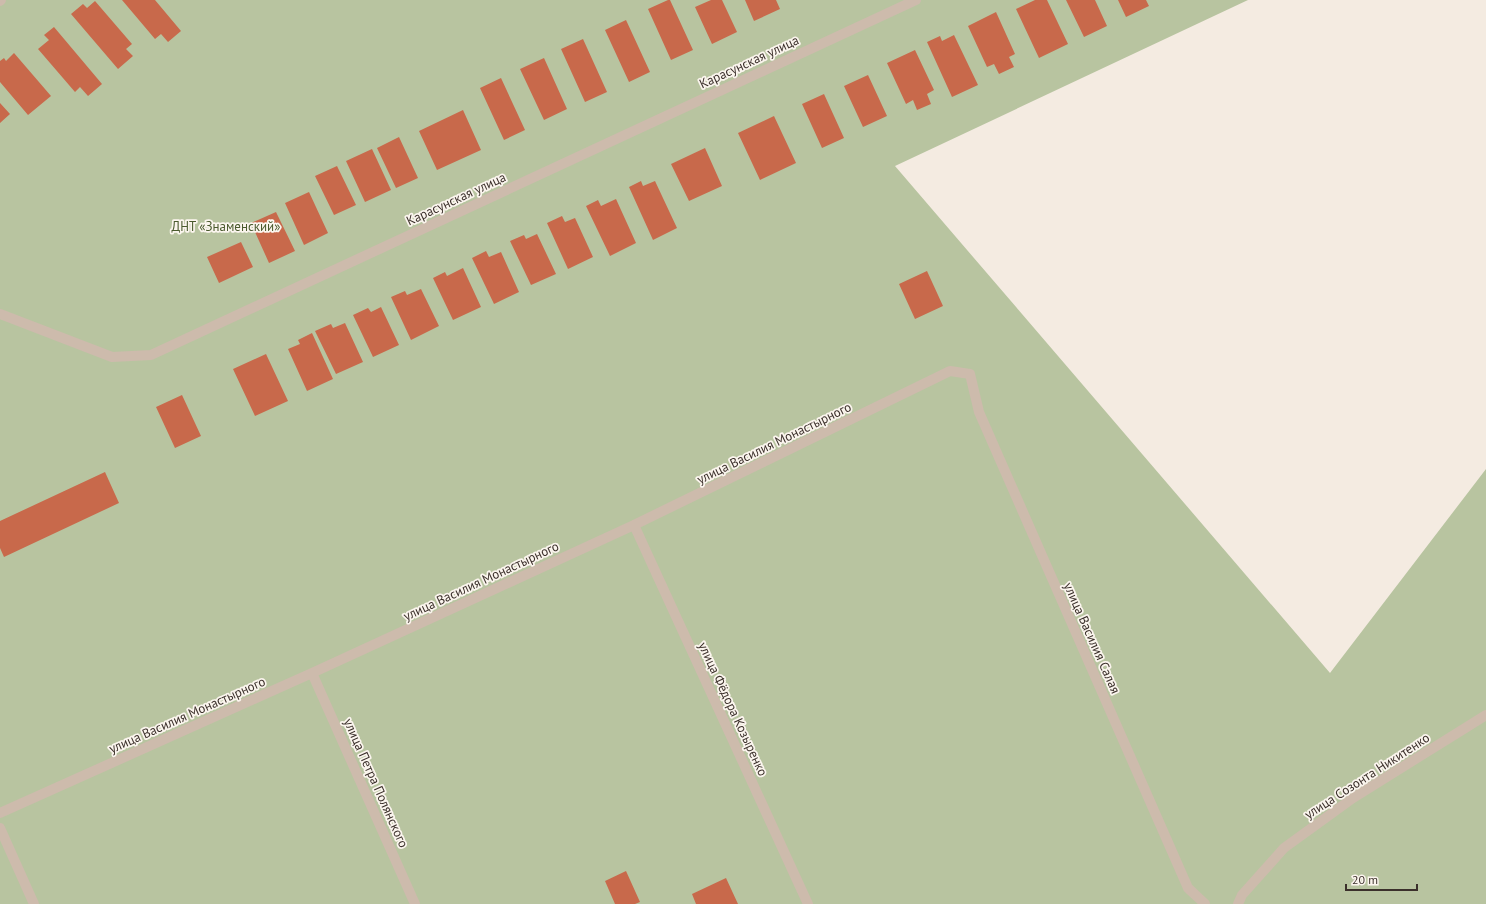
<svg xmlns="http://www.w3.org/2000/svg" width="1486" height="904" font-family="'PT Sans',sans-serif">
  <rect width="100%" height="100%" fill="#f4ebe1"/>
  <path fill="#b8c4a0" d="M0,0H1248L895,166L1330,673L1486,469V904H0Z"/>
  <path fill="#c8694b" d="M122,0H155L181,31L168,42L161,34L155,39Z
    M668,0H670L693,50L671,60L648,9Z
    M711,0H722L737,32L712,44L695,7Z
    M745,0H776L780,9L754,21Z
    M1035,0H1047L1068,44L1039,58L1016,9Z
    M1066,0H1095L1107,26L1084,37Z
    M1118,0H1146L1149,6L1126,17Z
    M95,1L132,44L126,49L133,56L118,69L71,14L83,4L87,8Z
    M996,12L1015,54L1009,57L1014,67L999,74L994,64L987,67L968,26Z
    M626,20L650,72L629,82L605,30Z
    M54,27L102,84L88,96L80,87L75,92L38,49L49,40L44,35Z
    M954,35L978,85L952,97L927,42L940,36L942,41Z
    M583,39L607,92L585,102L561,49Z
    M915,50L934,90L927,94L931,104L917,110L913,100L906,104L887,63Z
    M14,53L51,96L28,115L0,82V61L4,58L6,61Z
    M544,58L567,109L544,120L520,69Z
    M868,75L887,116L863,127L844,86Z
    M501,78L525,130L504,140L480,88Z
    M824,94L844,138L822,148L802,104Z
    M0,103L10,114L0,123Z
    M463,110L481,150L437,170L419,131Z
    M774,116L796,163L760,180L738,133Z
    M399,137L418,178L396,188L377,148Z
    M705,148L722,186L689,201L671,164Z
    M372,149L391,190L365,202L346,161Z
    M337,166L356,205L334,215L315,176Z
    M641,181L643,186L655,181L677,228L653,240L629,187Z
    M309,192L328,233L304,245L285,203Z
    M616,199L636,243L610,256L586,206L598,200L601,206Z
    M276,212L295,251L269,263L251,223Z
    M562,216L565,222L575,218L593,257L568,269L547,223Z
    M537,234L556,274L531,285L510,241L524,235L526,239Z
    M241,242L253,267L219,283L207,257Z
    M486,251L489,257L501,252L519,292L494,304L472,258Z
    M463,268L481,307L453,320L433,278L445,272L447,276Z
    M927,271L943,306L915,319L899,284Z
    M421,289L439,326L411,340L391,297L405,291L407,295Z
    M381,307L399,345L373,357L353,315L368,308L371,312Z
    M345,323L363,362L336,374L315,331L331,324L333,328Z
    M312,333L333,379L307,391L288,349L300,344L298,340Z
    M266,354L288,401L255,416L233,369Z
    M182,395L201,436L175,448L156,407Z
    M105,472L119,503L4,557L0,548V521Z
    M626,871L640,902L635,904H615L605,881Z
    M726,878L738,904H696L692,894Z"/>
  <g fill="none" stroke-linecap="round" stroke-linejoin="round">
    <path stroke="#cdbbac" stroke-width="10" d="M0,1L1,0
      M0,314L112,357L151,355L916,0
      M634,525L808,904
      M312,673L415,904
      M0,813L312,673L634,525L950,371L970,374L979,412L1188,888L1205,904
      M0,828L34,904
      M1238,904L1242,895L1284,848L1353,798L1486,715"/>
  </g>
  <g text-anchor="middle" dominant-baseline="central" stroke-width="3.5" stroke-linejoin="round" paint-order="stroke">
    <g font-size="13" fill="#3b302b" stroke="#fbf5ee">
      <text transform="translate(749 62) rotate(-25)">Карасунская улица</text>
      <text transform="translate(456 199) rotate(-25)">Карасунская улица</text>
      <text transform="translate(774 443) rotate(-26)">улица Василия Монастырного</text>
      <text transform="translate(481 581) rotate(-25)">улица Василия Монастырного</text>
      <text transform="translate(1092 638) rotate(66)">улица Василия Салая</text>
      <text transform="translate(733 709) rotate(65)">улица Фёдора Козыренко</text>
      <text transform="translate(187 715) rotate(-24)">улица Василия Монастырного</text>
      <text transform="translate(1367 776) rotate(-33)">улица Созонта Никитенко</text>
      <text transform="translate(376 783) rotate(66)">улица Петра Полянского</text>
    </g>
    <g font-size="13" fill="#4a5a2e" stroke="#fbf5ee">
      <text x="226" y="226">ДНТ «Знаменский»</text>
    </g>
  </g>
  <path d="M1346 884v6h71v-6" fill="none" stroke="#3b302b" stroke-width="2"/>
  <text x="1352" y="884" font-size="12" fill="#3b302b" stroke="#fbf5ee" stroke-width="3" paint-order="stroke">20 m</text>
</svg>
